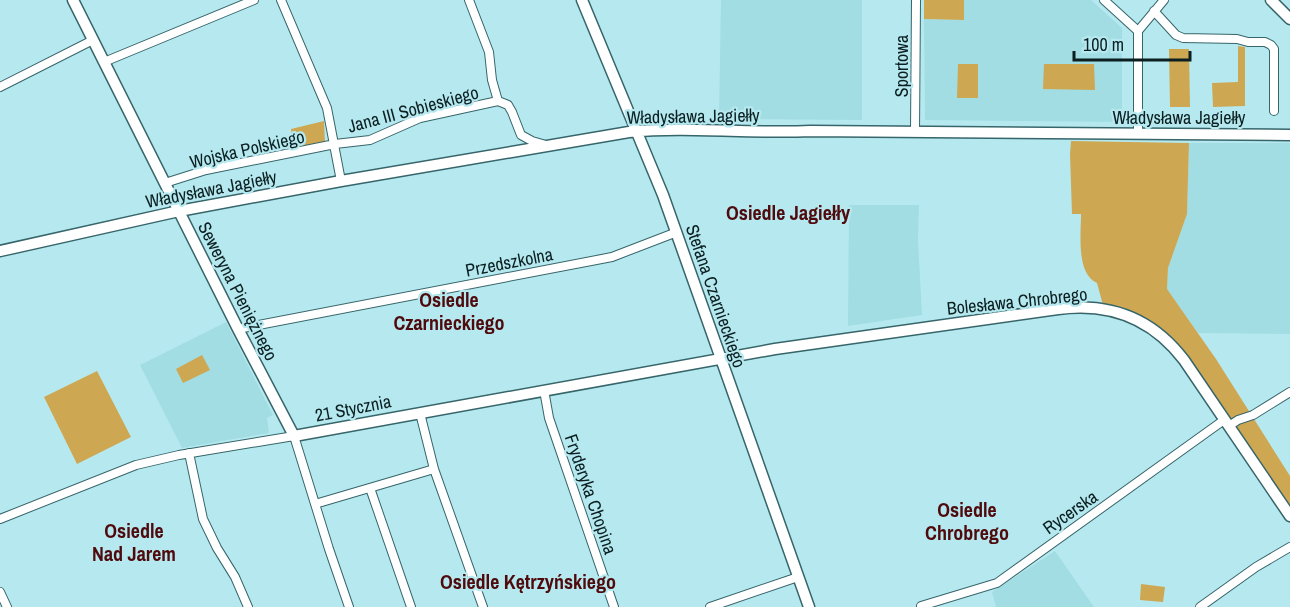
<svg xmlns="http://www.w3.org/2000/svg" width="1290" height="607" font-family="'Archivo Narrow',sans-serif">
  <rect width="100%" height="100%" fill="#b6e9ef"/>
  <path fill="#a1dde3" d="M721,0H862V120L719,119Z
    M964,0H1091L1122,28V122L925,120L924,19L963,20Z
    M1189,143H1290V334L1198,333L1167,289L1168,268L1187,214Z
    M849,205H919L918,240L922,315L848,326Z
    M226,322L273,415L267,418L269,433L182,448L140,365Z
    M1055,551L1094,607H996L992,592Z"/>
  <path fill="#cea752" d="M924,0H964V20L924,19Z
    M1238,46L1245,47V106L1213,107L1212,83L1238,82Z
    M1169,49H1189L1190,107H1170Z
    M958,64H978V98H957Z
    M1044,64H1094L1095,90L1043,89Z
    M324,121L325,143L293,149L291,129Z
    M1071,141L1189,143L1187,214L1168,268L1167,289L1216,359L1290,476V513L1181,351L1103,305L1097,283C1076,274 1081,234 1081,214H1072L1070,154Z
    M202,355L210,370L183,383L176,369Z
    M97,371L131,437L77,464L44,397Z
    M1141,584L1165,587L1163,602L1140,600Z"/>
  <g fill="none" stroke-linecap="round" stroke-linejoin="round">
    <defs>
      <path id="street" d="M281,0L327,108L341,181
        M1104,0L1138,31
        M1154,11L1176,35L1183,38L1237,39L1248,42H1265L1271,45L1274,49V111
        M104,62L254,0
        M0,87L93,40
        M498,101L508,105L512,112L521,135L532,141L546,145
        M915,132L916,0
        M1138,134V31L1164,0
        M165,183L206,170L335,144L370,140L420,118L498,101L492,80L489,52L469,0
        M238,329L612,257L677,232
        M544,390L549,418L614,607
        M420,413L434,469L483,607
        M1229,426L1238,420L1253,415L1290,392
        M189,453L203,519L217,548L235,577L248,607
        M370,488L411,607
        M315,504L434,469
        M0,519L136,465L179,455L294,436L329,549L349,607
        M0,592L7,607
        M921,606L997,583L1224,420
        M710,607L798,577
        M1200,607L1256,567L1290,547"/>
      <path id="secondary" d="M73,0L238,329L294,436L775,349L1058,309C1110,302 1152,318 1184,360L1290,516
        M582,0L663,195L809,607
        M1271,0L1290,19
        M0,251L179,211L341,181L629,132C689,126 750,134 810,131L1290,135"/>
    </defs>
    <use href="#street" stroke="#36656a" stroke-width="10"/>
    <use href="#secondary" stroke="#36656a" stroke-width="13"/>
    <use href="#street" stroke="#fff" stroke-width="8"/>
    <use href="#secondary" stroke="#fff" stroke-width="10"/>
  </g>
  <g text-anchor="middle" dominant-baseline="central" stroke-width="4.5" stroke-linejoin="round" paint-order="stroke">
    <g font-size="18" fill="#0b1f21" stroke="#b6e9ef">
      <text transform="translate(901 66) rotate(-90)">Sportowa</text>
      <text transform="translate(413 109) rotate(-15)">Jana III Sobieskiego</text>
      <text transform="translate(693 116) rotate(-1)">Władysława Jagiełły</text>
      <text x="1179" y="117">Władysława Jagiełły</text>
      <text transform="translate(247 149) rotate(-13)">Wojska Polskiego</text>
      <text transform="translate(211 189) rotate(-11)">Władysława Jagiełły</text>
      <text transform="translate(509 262) rotate(-11)">Przedszkolna</text>
      <text transform="translate(238 291) rotate(63)">Seweryna Pieniężnego</text>
      <text transform="translate(716 296) rotate(71)">Stefana Czarnieckiego</text>
      <text transform="translate(1017 301) rotate(-6)">Bolesława Chrobrego</text>
      <text transform="translate(353 408) rotate(-11)">21 Stycznia</text>
      <text transform="translate(591 494) rotate(71)">Fryderyka Chopina</text>
      <text transform="translate(1070 512) rotate(-35)">Rycerska</text>
    </g>
    <g font-size="20" font-weight="bold" fill="#4f0a0d" stroke="#b6e9ef">
      <text x="788" y="212">Osiedle Jagiełły</text>
      <text x="449" y="299">Osiedle<tspan x="449" dy="23">Czarnieckiego</tspan></text>
      <text x="967" y="509">Osiedle<tspan x="967" dy="23">Chrobrego</tspan></text>
      <text x="134" y="530">Osiedle<tspan x="134" dy="23">Nad Jarem</tspan></text>
      <text x="528" y="581">Osiedle Kętrzyńskiego</text>
    </g>
  </g>
  <path d="M1074 51v9h116v-9" fill="none" stroke="#0b1f21" stroke-width="3"/>
  <text x="1083" y="51" font-size="18" fill="#0b1f21" stroke="#b6e9ef" stroke-width="4.5" paint-order="stroke">100 m</text>
</svg>
